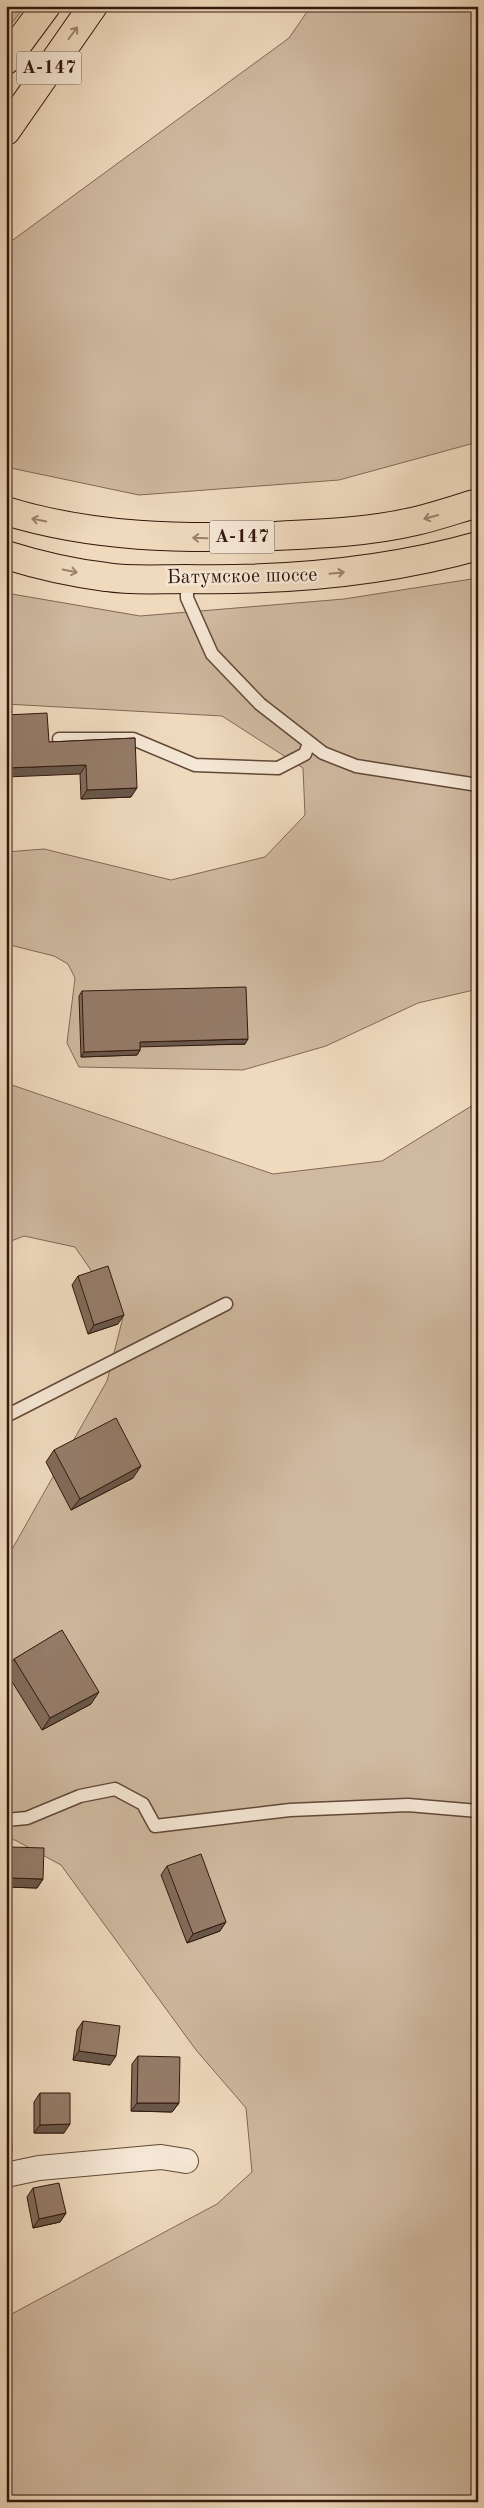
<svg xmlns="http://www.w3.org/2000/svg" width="484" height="2508" font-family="'Old Standard TT',serif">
  <rect width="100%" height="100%" fill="#efdabe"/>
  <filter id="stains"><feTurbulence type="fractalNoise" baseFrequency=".004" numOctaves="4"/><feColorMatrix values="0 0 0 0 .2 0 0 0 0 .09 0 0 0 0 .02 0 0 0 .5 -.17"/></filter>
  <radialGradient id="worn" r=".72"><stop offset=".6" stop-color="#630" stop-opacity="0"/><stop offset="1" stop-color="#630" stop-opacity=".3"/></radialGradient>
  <path fill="#cfb9a0" stroke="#816856" d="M6,6H25L6,31Z
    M311,6H478V442L339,480L139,495L6,467V245L289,38Z
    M478,578V989L418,1003L326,1046L243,1070L79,1067L67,1043L75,978L68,964L54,956L6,944V852L44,849L171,880L265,857L305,815L303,768L222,716L6,704V593L140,616L344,599Z
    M6,1083L273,1174L382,1161L478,1102V2502H6V2317L217,2204L252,2172L246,2108L196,2050L61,1865L15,1840L6,1839V1560L107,1381L123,1317L75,1247L24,1236L6,1243Z"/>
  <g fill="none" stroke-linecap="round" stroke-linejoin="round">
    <defs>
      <path id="lane" d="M187,579V598L212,654L260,704L323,753L356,766L478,785
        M59,739H133L195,765L278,768L305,754L309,743
        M6,1416L226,1304
        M6,1820L27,1818L80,1796L115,1789L143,1804L155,1826L290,1810L408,1805L478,1811"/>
      <path id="street" d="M6,2175L39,2168L161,2157L186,2161"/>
      <path id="highway" d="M6,60L46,6
        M6,131L93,6
        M6,511C93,538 183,539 273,536C320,534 370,532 416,521C437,516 457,509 478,503
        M6,555C38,565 73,573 106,577C132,581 159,579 185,579C284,581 382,573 478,546"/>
    </defs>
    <use href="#lane" stroke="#624838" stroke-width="15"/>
    <use href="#street" stroke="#624838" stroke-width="26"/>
    <use href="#highway" stroke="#33170c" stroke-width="30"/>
    <use href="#lane" stroke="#f5e7d5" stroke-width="12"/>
    <use href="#street" stroke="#f5e7d5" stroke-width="24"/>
    <use href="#highway" stroke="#efdabe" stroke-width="28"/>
  </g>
  <path fill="#806b5a" stroke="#33170c" d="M135,738L131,797L81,799L80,774L49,742Z
    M82,991L245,1044L140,1046V1050L137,1055L81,1057L79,996Z
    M78,1276L118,1324L88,1334L72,1285Z
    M54,1450L133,1478L71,1510L46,1462Z
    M14,1659L91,1704L42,1730L6,1672V1670Z
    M11,1847L43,1879L37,1888L6,1887V1854Z
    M167,1866L220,1931L187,1943L161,1875Z
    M83,2021L110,2065L73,2060L77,2030Z
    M138,2056L179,2103L172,2112L131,2111L132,2064Z
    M40,2093L64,2133H34V2102Z
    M33,2188L66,2213L60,2222L33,2228L27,2197Z"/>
  <path fill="#68574a" stroke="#33170c" d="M86,765L80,774L6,777V768Z
    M137,788L131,797L81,799L87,790Z
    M248,1039L245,1044L137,1047L140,1042Z
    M140,1050L137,1055L81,1057L84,1052Z
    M124,1315L118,1324L88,1334L94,1325Z
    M141,1466L133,1478L71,1510L80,1499Z
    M99,1692L91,1704L42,1730L50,1718Z
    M10,1878L43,1879L37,1888L6,1887V1883Z
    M226,1922L220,1931L187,1943L193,1934Z
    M79,2051L116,2056L110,2065L73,2060Z
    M137,2103H179L172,2112L131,2111Z
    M70,2124L64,2133H34L40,2125Z
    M12,2152L6,2161V2155Z
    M66,2213L60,2222L33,2228L39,2219Z"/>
  <path fill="#957c69" stroke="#33170c" d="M47,713L49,742L135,738L137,788L87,790L86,765L6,768V715Z
    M246,987L248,1039L140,1042V1050L84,1052L82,991Z
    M108,1266L124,1315L94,1325L78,1276Z
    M116,1418L141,1466L80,1499L54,1450Z
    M62,1630L99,1692L50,1718L14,1659Z
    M11,1847L44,1848L43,1879L10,1878Z
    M201,1854L226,1922L193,1934L167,1866Z
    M83,2021L120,2026L116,2056L79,2051Z
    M138,2056L180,2057L179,2103H137Z
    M40,2093H70V2124L40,2125Z
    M6,2117H11L12,2152L6,2155Z
    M59,2183L66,2213L39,2219L33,2188Z"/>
  <defs><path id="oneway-shaft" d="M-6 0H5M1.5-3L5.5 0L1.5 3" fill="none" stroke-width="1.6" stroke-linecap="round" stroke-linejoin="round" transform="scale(1.25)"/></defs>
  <g stroke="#9a826e">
    <use href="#oneway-shaft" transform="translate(73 33) rotate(-53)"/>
    <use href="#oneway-shaft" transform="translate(431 517) rotate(164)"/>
    <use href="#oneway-shaft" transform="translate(39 520) rotate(-169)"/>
    <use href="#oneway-shaft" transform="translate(200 538) rotate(-178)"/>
    <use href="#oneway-shaft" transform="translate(70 571) rotate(11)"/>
    <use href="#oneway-shaft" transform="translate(337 573) rotate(-6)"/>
  </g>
  <g text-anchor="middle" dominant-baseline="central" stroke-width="5" stroke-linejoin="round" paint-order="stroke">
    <g fill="#f5e7d5" stroke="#6d5548" stroke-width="1">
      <rect x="16.5" y="51.5" width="65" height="33" rx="4"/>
      <rect x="209.5" y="520.5" width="65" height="33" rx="4"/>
    </g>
    <g font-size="19" font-weight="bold" fill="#33170c">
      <text x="49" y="68">А-147</text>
      <text x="242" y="537">А-147</text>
    </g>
    <g font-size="20" fill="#33170c" stroke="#f5e7d5">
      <text transform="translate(242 577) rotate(-1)">Батумское шоссе</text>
    </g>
  </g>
  <rect width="484" height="2508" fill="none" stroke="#efdabe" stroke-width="25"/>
  <rect x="8" y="8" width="469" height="2493" fill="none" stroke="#33170c" stroke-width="2.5"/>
  <rect x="12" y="12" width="459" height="2483" fill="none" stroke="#33170c"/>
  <rect width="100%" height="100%" filter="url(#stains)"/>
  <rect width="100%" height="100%" fill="url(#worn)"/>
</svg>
